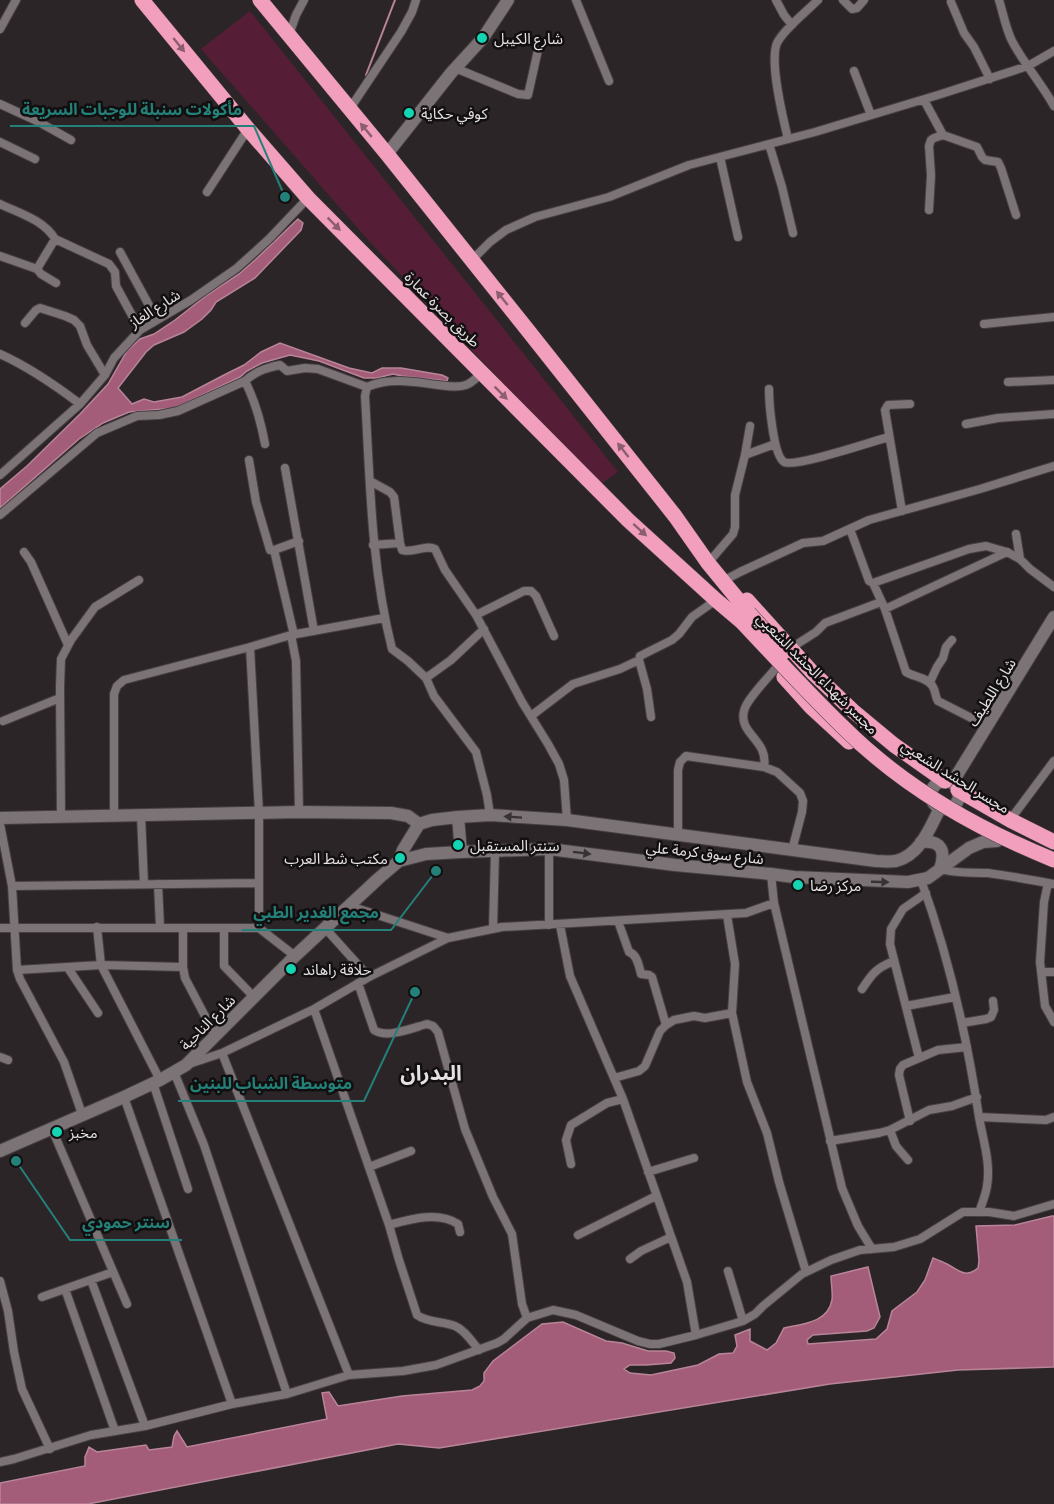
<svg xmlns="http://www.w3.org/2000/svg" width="1054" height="1504" font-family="Barlow,'Noto Sans Arabic',sans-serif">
  <rect width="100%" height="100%" fill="#2c2527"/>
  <path fill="#551e36" d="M250,11L618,472L599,485L369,241L201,49Z"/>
  <path fill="#a45d79" stroke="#b88498" stroke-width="1.5" d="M298,219L303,223L301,230L255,278L216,302L211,310L202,319L184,332L154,345L146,352L118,388L132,404L144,399L154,402L182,397L224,375L244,365L261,352L280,343L349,368L372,373L382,368H401L442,375L448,378L447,381L402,376L393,374L377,378H364L319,361L290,355L262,363L247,371L240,377L175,408L129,412L103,423L79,439L0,508V489L27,466L80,414L108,384L127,351L140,339L154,334L175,320L207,295L239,274L255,260Z
    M1052,1216H1054V1367L958,1370L830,1384L439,1448L398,1444L88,1504H0V1483L85,1466V1457L89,1447L97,1452L146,1445L149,1450L172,1447L174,1436L177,1431L187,1447L327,1419L322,1393L329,1392L338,1406L402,1396L472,1390L480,1386L484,1381V1373L493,1361L542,1324L563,1322L606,1341L622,1343L648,1351H666L674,1353L675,1358L671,1363L646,1365H630L624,1369L630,1373L651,1375L698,1365L719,1354L733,1353L737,1346L735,1335L750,1329V1341L767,1350L776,1343L784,1328C802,1324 828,1323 832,1300C833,1293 831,1283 831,1276L868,1267L880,1317L874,1328L867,1331L813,1335L807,1340L808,1344L876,1339L887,1329L892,1311L917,1292L925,1280L933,1258C938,1260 943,1262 947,1264C959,1270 965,1279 978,1268L979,1261L976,1226L1015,1225Z"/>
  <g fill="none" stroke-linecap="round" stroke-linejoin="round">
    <path stroke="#b88498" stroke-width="2" d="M366,75L395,0"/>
    <defs>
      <path id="street" d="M576,0L609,81
        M776,0L784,15L792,25
        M843,0L852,9L857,8L864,0
        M999,0C1003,13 1006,29 1012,41C1024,64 1042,84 1054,106
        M951,2L964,33L974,47L990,79
        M0,29L16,0
        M289,35L296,15L304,0
        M455,68L518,94L528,95L538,50
        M854,71L871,115
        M924,100L943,135L977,147L982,157L985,160L998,162L1001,168L1016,215
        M0,104L37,121L71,140
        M349,110L401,32L412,12L416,0
        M788,139C783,118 769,62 777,43C784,29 807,11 818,0
        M0,142L35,159
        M769,144L782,187L793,233
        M720,157L738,237
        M207,192L248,129
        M0,204C19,213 44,220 55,239L109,264L115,272L116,286L140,330
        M929,210L931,175L929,146L931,140L934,138L943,135
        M120,252L157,320
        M0,256L37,269L41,274L56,283
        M472,260L490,242L506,230L535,217L609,197L689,165L815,132L938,95L1028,66L1054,51
        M37,269L55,239
        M25,323L36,310L40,308L65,316L74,320L80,326L87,345L105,375
        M984,324L1054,317
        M0,354C29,367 55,385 80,404
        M245,381C255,401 261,422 265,444
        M1008,382L1054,380
        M367,387L365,396C370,481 371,566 392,649L408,661L426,678L434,696L476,752L487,795L490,815
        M769,389C769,402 773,455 784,462C795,468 873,441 889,437
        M966,424L998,418L1054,414
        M745,455L775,444
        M249,460L256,502L270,550H274L299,541
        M285,468L314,631
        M0,475L80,404L105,375L114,358L140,330L191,300L237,268L269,239L308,198
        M370,481L390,492L394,497L400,543L402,550C413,554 425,544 435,549L445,570L476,615L522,702L548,744L559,764L564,780L567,820
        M902,511L885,410L888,405L910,404
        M0,515L97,433L137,416L159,415L178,411L245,381C256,371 266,368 280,365L287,371L305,368L318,369L367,387C390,377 414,382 438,385C447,386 457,388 466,385C472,383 477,377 481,374
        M850,529L869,581L873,583L885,609L906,672C914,677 929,678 933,687C936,692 935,697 938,701L987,726
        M1016,534L1020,559
        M373,545L400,543
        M274,550L294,635
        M24,552L31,562L68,645
        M708,563L733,534L735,527V495L745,455L750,426
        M723,581L740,572L803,543L823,541L869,520L980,489L1054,466
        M873,583L969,549L986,546L1007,552L1020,559L1030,569L1054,587
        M885,609L1007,552
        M476,615L524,591H531L536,596L554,636
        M291,635L296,661L299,812
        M250,647L259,813V928L295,956
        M791,648L816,632L825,623L881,602
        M426,678L451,660L484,629
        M930,682L937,667L943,658L946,647L952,640
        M531,716L573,684L620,669L639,660
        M651,717L647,689L639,660L640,656L672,640L679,634L692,617L716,600
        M3,721L60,698
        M764,767C769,740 738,734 744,711C746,700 768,678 776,668
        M141,815L144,884
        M114,816V694L117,686L124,680L250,647L291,635L384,618
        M61,817L60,687L61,659L71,640L95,607L139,580
        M1010,820L1054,761
        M0,824L12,886L17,970L20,979L64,1062L82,1114
        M678,836V770L680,762L686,756L764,767L777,772L800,793L803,801L802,812L792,850
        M940,869C957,874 970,872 988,873C1010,876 1032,880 1054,884
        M771,874L774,903L842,1188L858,1226L872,1249
        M921,880C949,957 967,1037 979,1117C983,1140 991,1163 987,1186C986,1194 982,1204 979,1212
        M1048,883L1044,902L1040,962L1045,1006L1054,1022
        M158,884L160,927
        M12,886L258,883
        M350,906L448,938
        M727,915L735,964L732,1013L747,1082L767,1133L779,1182L806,1272
        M618,921L629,952C637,954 639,966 641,974L649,975L652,977L666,1025
        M549,925V849
        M560,925L570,976L623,1099L687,1282L696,1335
        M97,927L101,965L160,1080
        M0,928H259
        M224,928V966L254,997
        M325,928L369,977
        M493,929L495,852
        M183,967V928
        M68,968L98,1013
        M17,970L101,965L183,967L185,978L215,1035
        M1041,972H1054
        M358,983L374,1030C387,1039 412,1028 427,1024L433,1026L438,1032L465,1129L493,1197L512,1234L522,1304L527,1318
        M862,989C872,974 876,968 894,961
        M906,1006L955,997
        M314,1009L389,1225L399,1260L417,1315C428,1323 443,1321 455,1326C465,1330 472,1342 479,1350
        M962,1023L986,1019L991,1017L994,1010L993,1001
        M222,1053L349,1375
        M0,1057L8,1060
        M919,1058L890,944L891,929L903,909L926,893
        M189,1064L222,1053L314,1009L369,977L448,938L502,927L746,913L774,903
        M174,1072L204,1145L287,1394
        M614,1078L639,1071L645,1066L660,1031L666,1025L674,1020L694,1016L705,1018L732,1013
        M153,1083L188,1189
        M124,1097L232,1404L287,1394L349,1375L403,1371L436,1365L497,1343L504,1339L527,1318L553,1310L576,1315L638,1341L650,1344H659L696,1335L743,1321L755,1314L763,1306L802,1274L831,1260L860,1250L894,1247L920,1239L963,1212H989L1014,1216L1054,1204
        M979,1117L1046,1120L1054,1117
        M910,1121L899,1075L900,1069L903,1065L938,1050L967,1047
        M52,1129L127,1304
        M890,1130L896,1146L908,1160
        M830,1141L879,1133L890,1130L929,1110L952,1106L977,1097
        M571,1164L566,1140L571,1125L607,1103L623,1099
        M369,1167L411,1151
        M648,1172L694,1158
        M389,1225C411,1219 438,1211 458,1224L460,1232
        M578,1235L656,1196
        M630,1259L641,1251L671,1237
        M728,1271L743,1321
        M91,1280L145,1426
        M0,1281L8,1311L14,1352L22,1389L50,1449
        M65,1289L115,1431
        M42,1297L113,1272
        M0,1462L14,1459L91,1435L145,1426L232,1404"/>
      <path id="secondary" d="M387,154L451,73L483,38L508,0
        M931 795a14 14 0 1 1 28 0a14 14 0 1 1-28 0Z
        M952,783L1054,617
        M458,817L461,852
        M0,818L299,812L391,813L408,816L419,824
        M419,824L432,820L458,817L490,815L567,820L876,861C882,861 890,862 896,861C920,855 930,828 940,808
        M921,842C942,840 946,851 940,869
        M399,861L403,850L419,824
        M0,1151L124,1097L160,1080L186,1065L295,956L379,878L399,861L426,854L461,852L549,849L675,865L771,874L794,877L908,882L928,878L969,848L983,842L997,841"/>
      <path id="highway" d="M142,0L248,129L308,198L628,520L716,600L742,622
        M260,0L387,154L526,328L675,516L708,563L749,613
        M747,600L812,672L853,711L894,745L945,781
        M784,677L811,707L849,742
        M958,790L1010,820L1054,842"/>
    </defs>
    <use href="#street" stroke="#464042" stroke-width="10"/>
    <use href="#secondary" stroke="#464042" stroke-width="14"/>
    <use href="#highway" stroke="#464042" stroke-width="16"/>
    <use href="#street" stroke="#7c7376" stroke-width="8"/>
    <use href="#secondary" stroke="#7c7376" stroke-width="12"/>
    <use href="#highway" stroke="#f29ebd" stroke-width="15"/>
    <defs>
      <path id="highway-bridge" d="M749,613L784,652
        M742,622C775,657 808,693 843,727C902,786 977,829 1054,860"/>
    </defs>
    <use href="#highway-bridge" stroke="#464042" stroke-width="16" stroke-linecap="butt"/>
    <use href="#highway-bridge" stroke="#f29ebd" stroke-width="15"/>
  </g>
  <defs><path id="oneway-solid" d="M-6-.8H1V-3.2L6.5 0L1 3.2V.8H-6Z" transform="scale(1.5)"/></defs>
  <g fill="#8d5e6f">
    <use href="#oneway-solid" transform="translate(179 45) rotate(51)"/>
    <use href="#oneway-solid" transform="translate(366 130) rotate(-130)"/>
    <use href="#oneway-solid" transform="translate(334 224) rotate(45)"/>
    <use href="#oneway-solid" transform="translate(502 298) rotate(-129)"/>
    <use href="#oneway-solid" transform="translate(501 393) rotate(45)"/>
    <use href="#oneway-solid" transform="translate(623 450) rotate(-128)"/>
    <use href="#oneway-solid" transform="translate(640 530) rotate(42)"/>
  </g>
  <g fill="#373234">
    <use href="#oneway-solid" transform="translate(513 817) rotate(-176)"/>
    <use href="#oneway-solid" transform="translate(582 853) rotate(7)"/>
    <use href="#oneway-solid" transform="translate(880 882) rotate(2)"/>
  </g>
  <g fill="#13d5b3" stroke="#120f10" stroke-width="2">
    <circle cx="482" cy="38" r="6"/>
    <circle cx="409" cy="113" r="6"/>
    <circle cx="458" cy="845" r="6"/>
    <circle cx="400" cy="858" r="6"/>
    <circle cx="798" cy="885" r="6"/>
    <circle cx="291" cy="969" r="6"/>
    <circle cx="57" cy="1132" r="6"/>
  </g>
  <g text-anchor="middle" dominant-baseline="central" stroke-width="5" stroke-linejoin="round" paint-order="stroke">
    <g font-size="15" fill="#e5e0e2" stroke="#120f10" text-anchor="start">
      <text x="494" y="38">شارع الكيبل</text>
      <text x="421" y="113">كوفي حكاية</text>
      <text x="470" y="845">سنتر المستقبل</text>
      <text x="388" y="858" text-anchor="end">مكتب شط العرب</text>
      <text x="810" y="885">مركز رضا</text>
      <text x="303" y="969">حلاقة راهاند</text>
      <text x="69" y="1132">مخبز</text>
    </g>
    <g font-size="15" fill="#e5e0e2" stroke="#120f10">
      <text transform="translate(154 308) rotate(-33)">شارع الغاز</text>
      <text transform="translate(443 309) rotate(45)">طريق بصرة عمارة</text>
      <text transform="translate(818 673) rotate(45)">مجسر شهداء الحشد الشعبي</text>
      <text transform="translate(991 692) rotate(-58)">شارع اللطيف</text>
      <text transform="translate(956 776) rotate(32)">مجسر الحشد الشعبي</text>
      <text transform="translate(705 852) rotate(6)">شارع سوق كرمة علي</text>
      <text transform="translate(207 1022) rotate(-45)">شارع الناحية</text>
    </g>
    <g font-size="21" font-weight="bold" fill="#e5e0e2" stroke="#120f10">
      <text x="431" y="1071">البدران</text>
    </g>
  </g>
  <path fill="none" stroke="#24817a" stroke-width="2" d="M285 197L254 126H10M436 871L391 930H242M415 992L364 1101H178M16 1161L70 1240H182"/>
  <g fill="#24817a" stroke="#120f10" stroke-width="2">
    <circle cx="285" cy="197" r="6"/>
    <circle cx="436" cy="871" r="6"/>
    <circle cx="415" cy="992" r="6"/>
    <circle cx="16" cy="1161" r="6"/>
  </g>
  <g font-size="16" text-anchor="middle" font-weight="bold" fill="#24817a" stroke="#120f10" stroke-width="5" stroke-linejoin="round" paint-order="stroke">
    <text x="132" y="115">مأكولات سنبلة للوجبات السريعة</text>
    <text x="316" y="918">مجمع الغدير الطبي</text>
    <text x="271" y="1089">متوسطة الشباب للبنين</text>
    <text x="126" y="1228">سنتر حمودي</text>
  </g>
</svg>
